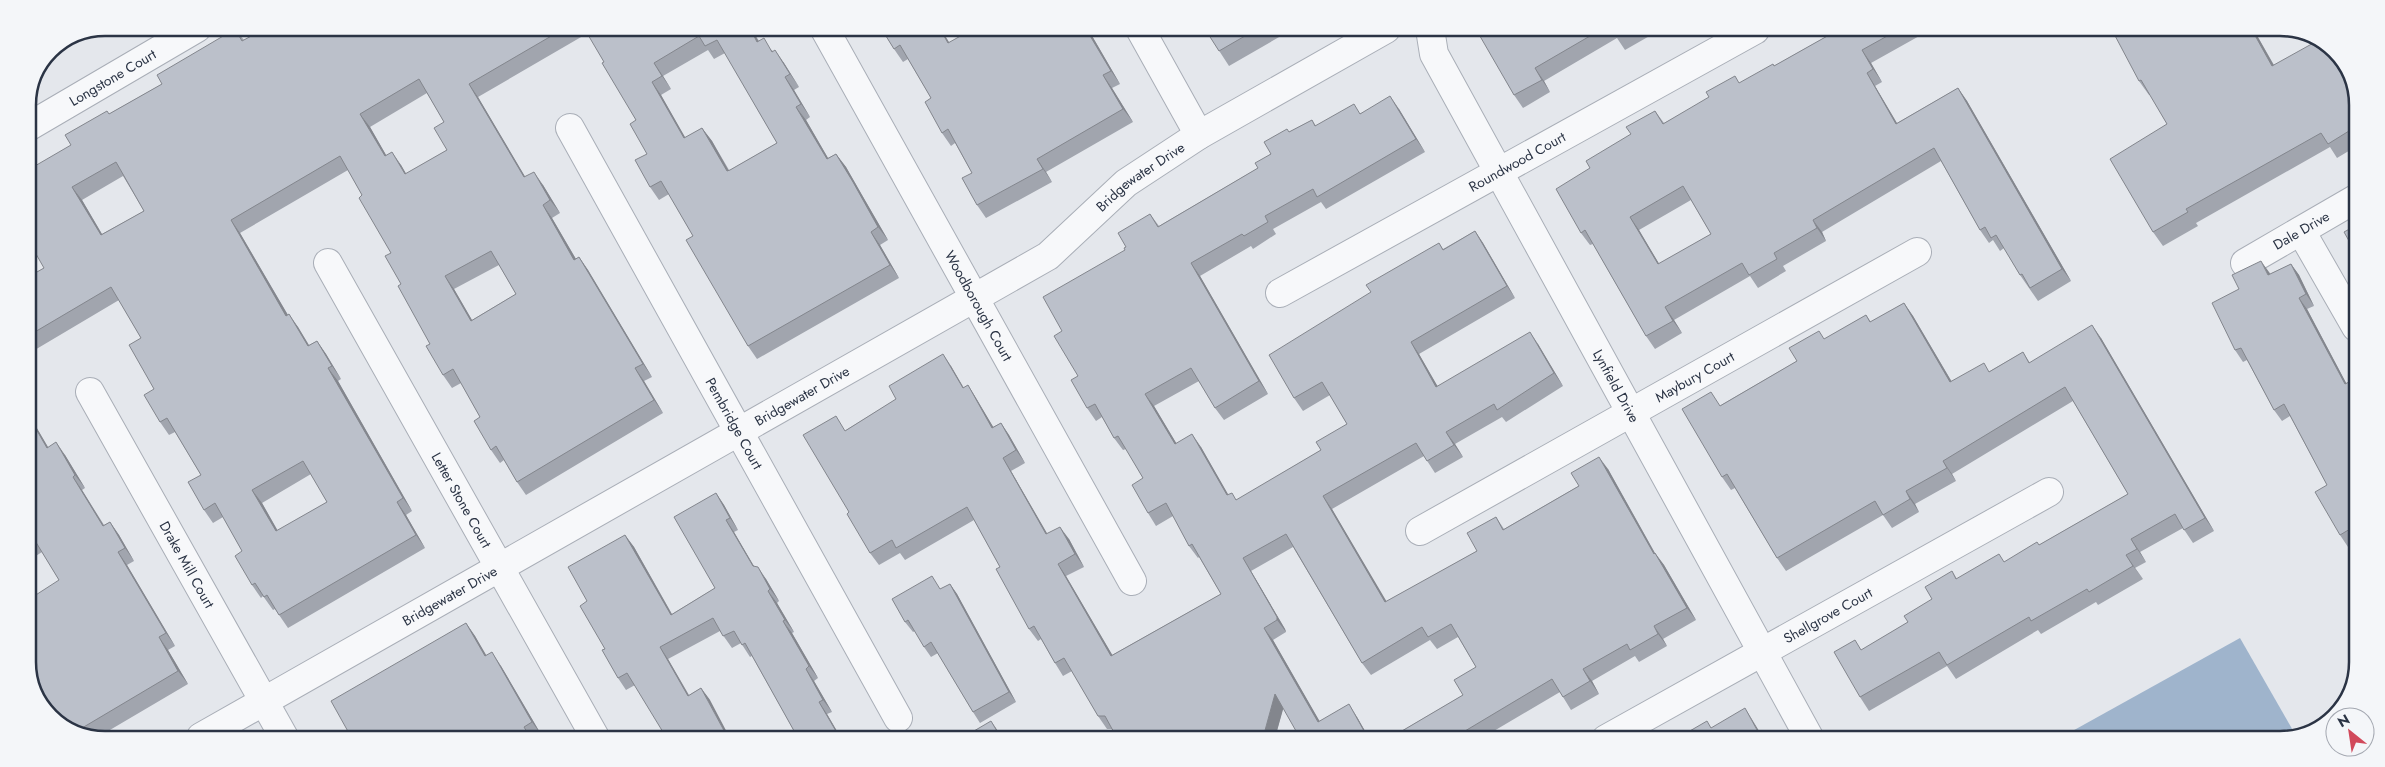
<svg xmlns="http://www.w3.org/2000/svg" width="2385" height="767" font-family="Jost,sans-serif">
  <rect width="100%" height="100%" fill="#e4e7ec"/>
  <path fill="#9fb4cc" d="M2240,638L2295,734L2280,739H2058Z"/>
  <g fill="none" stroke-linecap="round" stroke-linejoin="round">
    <defs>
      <g id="minor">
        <path id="s1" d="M824,28L1132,581"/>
        <path d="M1140,29L1199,135"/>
        <path id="s2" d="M1430,29L1434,54L1810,739"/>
        <path id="s3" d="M28,127L197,28"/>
        <path id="s4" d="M570,128L898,718"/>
        <path d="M2301,231L2356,327"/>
        <path id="s5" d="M328,263L595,737"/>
        <path id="s6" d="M2245,263L2357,198"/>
        <path id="s7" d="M1280,293L1755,30"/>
        <path id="s8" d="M90,392L284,737"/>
        <path id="s9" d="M1420,531L1917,252"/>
        <path id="s10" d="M201,737L1048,256L1126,183L1199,135L1386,29"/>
        <path id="s11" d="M1606,739L2049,492"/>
      </g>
    </defs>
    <use href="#minor" stroke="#a9aeb7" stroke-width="30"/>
    <use href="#minor" stroke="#f7f8fa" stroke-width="28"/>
  </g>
  <path fill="#a1a5ae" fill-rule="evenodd" d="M266,28H635L638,34L649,28H751L759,41L773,51L784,63L799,87L794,90L810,117L806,120L828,158L836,154L846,167L862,195L888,240L880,245L899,278L757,359L748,346L693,236L669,194L659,200L650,187L647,154L636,120L588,33L478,97L525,177L543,185L560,213L552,218L576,259L579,257L588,270L652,377L644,381L663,413L526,495L517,482L504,460L500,463L491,450L480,417L461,383L452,388L443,375L430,344L401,284L391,253L362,195L348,170L240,233L288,315L298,327L309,345L317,341L326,354L341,379L338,381L412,511L406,515L425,548L288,628L275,609L273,610L263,596L261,598L252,585L242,551L223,517L213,523L204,510L201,475L175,432L169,435L160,422L154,389L141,338L119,300L28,354V277L44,268L71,145L109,114L162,84L235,29L244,40ZM708,50L714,59L725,53L777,143L730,170H729L712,141L702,128L685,138L661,95L671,89L663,76ZM427,93L444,122L447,150L406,174L401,165L386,155L370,127ZM123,176L144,211L102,234L82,200ZM499,265L516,294L472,320L454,289ZM311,474L327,502L278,531L262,503Z
    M881,28L941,29L949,42L1088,29L1120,84L1112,88L1133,122L1046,172L1052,182L986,218L977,205L972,173L955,143L951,146L942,133L931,98L908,59L903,62L894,49Z
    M1205,29H1293L1229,66Z
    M1479,29H1650L1653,34L1625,50L1617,38L1544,81L1550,92L1523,108L1514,95Z
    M1838,30H1930L1871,63L1882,82L1875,86L1897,123L1958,88L1967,101L2071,281L2038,301L2020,275L2004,248L2000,251L1993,240L1989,243L1980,230L1941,161L1822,232L1826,241L1783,266L1786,271L1758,288L1750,276L1674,320L1682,333L1655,349L1646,336L1593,244L1590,245L1581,233L1590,168L1631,134L1655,111L1664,123L1740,83L1774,66ZM1691,200L1711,234L1659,264L1639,230Z
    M2089,30H2103L2098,36Z
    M2210,30H2258L2255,32L2274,65L2357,100V146L2337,158L2330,147L2196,223L2198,226L2163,246L2153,232L2167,124L2150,94L2149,95L2139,81L2213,35Z
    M65,44L66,47L47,59L51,50Z
    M1399,109L1425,152L1326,209L1321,202L1273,229L1276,234L1253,249L1251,246L1200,276L1268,394L1224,420L1215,408L1199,381L1154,406L1176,443L1201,447L1228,495L1237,500L1321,450L1347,424L1330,395L1303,411L1294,398L1371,292L1439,243L1443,249L1475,231L1483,243L1515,298L1419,354L1437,386L1538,344L1563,386L1506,422L1502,417L1455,444L1463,457L1435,473L1424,456L1332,509L1386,602L1477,551L1496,517L1504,529L1608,469L1655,553L1664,565L1696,620L1663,639L1667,646L1639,662L1635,656L1592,681L1599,694L1571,710L1560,692L1482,738H1390L1463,695L1476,667L1458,637L1437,649L1430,640L1371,675L1362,663L1293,547L1251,571L1285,629L1286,632L1273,640L1319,721L1357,717L1369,738L1283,708L1275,738H1117L1112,729H1107L1098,716L1072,671L1063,676L1055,663L1041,639L1038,641L1029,629L1000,567L974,520L905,560L900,553L879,565L870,553L849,512L846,430L951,366L964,388L968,385L976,398L993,427L1001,423L1009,435L1025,463L1011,471L1047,534L1069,539L1084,567L1066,576L1112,655L1221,594L1199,557L1198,558L1189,546L1173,516L1156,526L1148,513L1143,478L1126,449L1123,450L1114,438L1102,417L1096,421L1087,408L1078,376L1062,331L1125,250L1126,247L1150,214L1159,226L1258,168L1289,132L1312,120L1316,126L1361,113Z
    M2291,264L2299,275L2314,306L2307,309L2346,383L2356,392L2355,542L2348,547L2340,535L2327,485L2290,416L2282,421L2274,410L2247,360L2243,362L2235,350L2269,272L2270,274Z
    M1904,303L1913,316L1952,382L1990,371L2023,352L2030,363L2101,338L2214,531L2193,543L2183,528L2140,552L2146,562L2135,568L2143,579L2098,605L2096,602L2041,634L2038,630L1956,679L1947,666L1869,711L1860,697L1862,650L1908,622L1932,599L1952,571L1957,579L2004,562L2039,545L2128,494L2073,401L1952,474L1956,481L1915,504L1919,512L1892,528L1883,515L1786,571L1777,558L1735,488L1731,490L1722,477L1721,405L1797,361L1825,339L1866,315L1871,322Z
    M28,413L48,447L65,455L85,488L82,490L104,525L110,522L119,535L134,561L127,565L175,646L168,650L188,684L98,737H85L44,709L59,580L42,552L28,561Z
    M716,493L724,505L738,530L734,532L754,567L766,579L779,601L777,603L794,632L792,633L818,678L814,681L832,712L827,714L841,738H798L752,656L750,657L741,643L732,648L720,631L668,659L689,695L701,688L710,700L635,685L626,690L618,678L605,649L587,601L625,535L634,547L672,614L715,588Z
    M950,584L957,594L1016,702L980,723L973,712L938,653L931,657L924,647L915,631L913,632L905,622L941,589Z
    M466,623L475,636L486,656L501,666L542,736L539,737H346L350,735Z"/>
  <path fill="#83868d" d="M750,28H751L766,55L757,42Z
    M940,29H941L957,56L948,43Z
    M1086,29H1088L1120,84L1111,71Z
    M2094,30H2103L2098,36Z
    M2252,30H2253L2255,32L2282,80L2272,66Z
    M775,50L784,63L799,87L790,74Z
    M1862,50L1871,63L1882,82L1873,69Z
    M654,63L663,76L671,89L662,76Z
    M1535,68L1544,81L1550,92L1542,80Z
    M1867,73L1875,86L1905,137L1896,124Z
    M1103,75L1112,88L1133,122L1123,109Z
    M785,77L794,90L810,117L801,104Z
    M652,82L661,95L693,151L684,138Z
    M469,84L478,97L533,190L524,177Z
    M1958,88L1967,101L2071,281L2062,269Z
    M1390,96L1399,109L1425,152L1416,139Z
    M796,107L806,120L836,172L827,159Z
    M360,114L370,127L394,169L385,156Z
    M702,128L712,141L736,184L727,171Z
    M392,152L401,165L414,187L405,174Z
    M836,154L846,167L862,195L888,240L878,227Z
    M1037,159L1046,172L1052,182L1043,169Z
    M534,172L543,185L560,213L550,200Z
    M72,187L82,200L110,248L101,235Z
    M543,205L552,218L584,273L574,260Z
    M1630,217L1639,230L1667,277L1658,264Z
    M231,220L240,233L296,329L286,316Z
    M1813,220L1822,232L1826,241L1817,228Z
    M1475,231L1483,243L1515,298L1507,286Z
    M871,232L880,245L899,278L890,265Z
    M579,257L588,270L652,377L643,364Z
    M2261,261L2269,272L2276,286L2268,275Z
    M1191,263L1200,276L1268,394L1259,381Z
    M2291,264L2299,275L2314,306L2306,294Z
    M445,276L454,289L480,334L471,321Z
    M2299,298L2307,309L2353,396L2345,384Z
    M1904,303L1913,316L1960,396L1950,382Z
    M1665,307L1674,320L1682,333L1673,321Z
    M289,314L298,327L317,359L308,346Z
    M2092,325L2101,338L2214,531L2205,518Z
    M1530,332L1538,344L1563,386L1554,373Z
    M317,341L326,354L341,379L332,366Z
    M1411,342L1419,354L1445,399L1436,387Z
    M943,354L951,366L971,401L963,388Z
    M328,368L338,381L412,511L403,498Z
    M635,368L644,381L663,413L654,400Z
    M968,385L976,398L1001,440L992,428Z
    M1145,394L1154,406L1184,456L1175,444Z
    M28,413L56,461L47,448L28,415Z
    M1001,423L1009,435L1025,463L1016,450Z
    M1446,432L1455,444L1463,457L1454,445Z
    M1192,434L1201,447L1236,508L1227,495Z
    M56,442L65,455L85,488L75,475Z
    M1599,457L1608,469L1662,566L1654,554Z
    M1003,458L1011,471L1055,547L1046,534Z
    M1943,461L1952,474L1956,481L1947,468Z
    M73,477L82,490L112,539L103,526Z
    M252,490L262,503L285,544L276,531Z
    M1906,491L1915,504L1919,512L1910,499Z
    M716,493L724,505L738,530L730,518Z
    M1323,496L1332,509L1394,614L1385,602Z
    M397,502L406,515L425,548L416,535Z
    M726,520L734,532L761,578L753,566Z
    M110,522L119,535L134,561L125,548Z
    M1060,527L1069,539L1084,567L1075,554Z
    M625,535L634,547L679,627L671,615Z
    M2131,539L2140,552L2146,562L2137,549Z
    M118,552L127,565L175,646L166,633Z
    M1655,553L1664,565L1696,620L1687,608Z
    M2126,555L2135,568L2143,579L2133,566Z
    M1243,558L1251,571L1285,629L1286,632L1277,620Z
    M1058,564L1066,576L1120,668L1111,656Z
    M758,567L766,579L779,601L770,589Z
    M950,584L957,594L1016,702L1009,692Z
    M768,591L777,603L794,632L785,620Z
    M783,621L792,633L818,678L809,666Z
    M466,623L475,636L495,670L485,656Z
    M1654,626L1663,639L1667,646L1658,634Z
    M1264,628L1273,640L1327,734L1318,722Z
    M159,637L168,650L188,684L178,671Z
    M660,647L668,659L696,708L688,696Z
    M492,652L501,666L542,736L532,722Z
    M806,669L814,681L832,712L823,700Z
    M1583,669L1592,681L1599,694L1590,681Z
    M701,688L710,700L730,738H728Z
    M1275,694L1284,706L1275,738H1267L1264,734Z
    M819,702L827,714L841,738H840Z
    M1349,704L1357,717L1369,738H1368Z
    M1745,708L1753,721L1764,739H1762Z
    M991,721L998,731L1002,738H1001Z"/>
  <path fill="#bbc0ca" stroke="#83868d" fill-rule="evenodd" d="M266,28H565L469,84L524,177L534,172L550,200L543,205L574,260L579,257L643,364L635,368L654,400L517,482L496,446L491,450L474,421L480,417L453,369L443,375L426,346L430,344L398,286L401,284L385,256L391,253L359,198L362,195L340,156L231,220L286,316L289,314L308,346L317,341L332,366L328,368L403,498L397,502L416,535L279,615L267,595L264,597L255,583L252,585L235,556L242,551L215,503L204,510L188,482L201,475L167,418L160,422L144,395L154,389L129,345L141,338L111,287L28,336V277L44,268L28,240V170L71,145L65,135L107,111L109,114L162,84L157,75L208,45L235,29L242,41ZM419,79L444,122L434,128L447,150L405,174L392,152L385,156L360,114ZM116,162L144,211L101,235L72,187ZM491,251L516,294L471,321L445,276ZM303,461L327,502L276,531L252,490Z
    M584,28H633L637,35L649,28H750L757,42L764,38L772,52L775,50L790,74L785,77L801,104L796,107L827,159L836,154L853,182L878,227L871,232L890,265L748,346L686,240L693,236L661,181L650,187L635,160L647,154L630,124L636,120L602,63L604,62ZM699,36L705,46L717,40L777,143L730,170L727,171L702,128L684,138L652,82L662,76L654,63Z
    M881,28L940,29L948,43L973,29H1086L1111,71L1103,75L1123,109L1037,159L1043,169L977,205L962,178L972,173L948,129L942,133L925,102L931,98L900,45L894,49Z
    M1205,29H1257L1219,51Z
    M1479,29H1602L1535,68L1542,80L1514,95L1477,31Z
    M1611,29H1630L1616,37Z
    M1838,30H1898L1862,50L1873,69L1867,73L1896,124L1958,88L2062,269L2030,288L2022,274L2020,275L1996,235L1991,238L1985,227L1980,230L1934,148L1813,220L1817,228L1774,253L1777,259L1749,275L1742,263L1665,307L1673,321L1646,336L1585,230L1581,233L1556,189L1590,168L1586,161L1631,134L1626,127L1655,111L1663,124L1709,97L1706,92L1735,76L1739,83L1773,64L1774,66ZM1683,186L1711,234L1658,264L1630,217Z
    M2112,30H2206L2213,35L2210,30H2252L2272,66L2317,41L2338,54L2357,100V126L2328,144L2321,133L2186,209L2188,212L2153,232L2110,159L2167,124L2141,80L2139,81Z
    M1390,96L1416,139L1317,197L1313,189L1265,216L1268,222L1244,236L1242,234L1191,263L1259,381L1215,408L1191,368L1145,394L1175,444L1192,434L1227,495L1232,493L1236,500L1321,450L1316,442L1347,424L1322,382L1294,398L1269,355L1371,292L1366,285L1439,243L1443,250L1475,231L1507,286L1411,342L1436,387L1530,332L1554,373L1497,410L1494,404L1446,432L1454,445L1427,461L1416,443L1323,496L1385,602L1477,551L1467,533L1496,517L1503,530L1579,486L1571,473L1599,457L1654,554L1655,553L1687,608L1654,626L1658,634L1630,650L1627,644L1583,669L1590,681L1563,697L1552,679L1460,734L1463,738H1390L1463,695L1454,680L1476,667L1451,624L1428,637L1422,627L1362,663L1286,534L1243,558L1277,617V620L1264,628L1318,722L1349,704L1368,738H1300L1275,694L1264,734L1246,731L1232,738H1117L1105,716H1098L1064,658L1055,663L1034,626L1029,629L996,569L1000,567L967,507L896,548L892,540L870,553L847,514L849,512L803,435L836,416L845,431L896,399L889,386L943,354L963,388L968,385L992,428L1001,423L1016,450L1003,458L1046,534L1060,527L1075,554L1058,564L1111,656L1221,594L1192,544L1189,546L1166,503L1148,513L1132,485L1143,478L1118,436L1114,438L1095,404L1087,408L1071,380L1078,376L1054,336L1062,331L1043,297L1125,250L1124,248L1126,247L1118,233L1150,214L1158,227L1258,168L1255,163L1271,154L1264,142L1287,129L1289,132L1312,120L1315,126L1354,104L1360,114Z
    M2357,225V255L2344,232Z
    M2261,261L2268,275L2291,264L2306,294L2299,298L2345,384L2349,382L2356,395L2355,539L2350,529L2340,535L2315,492L2327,485L2284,404L2274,410L2241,348L2235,350L2212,303L2239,289L2232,275Z
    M1904,303L1950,382L1984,363L1989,372L2023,352L2029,363L2092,325L2205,518L2184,530L2175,514L2131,539L2137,549L2126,555L2133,566L2089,592L2087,589L2031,621L2029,617L1947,665L1939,652L1860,697L1834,652L1855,640L1861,650L1908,622L1904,616L1932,599L1925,587L1952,571L1956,579L1999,554L2004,562L2037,542L2039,545L2128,494L2065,387L1943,461L1947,468L1906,491L1910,499L1883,515L1875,501L1777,558L1727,474L1722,477L1682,409L1711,392L1720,406L1797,361L1789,348L1819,331L1824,339L1866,315L1870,322Z
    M28,415L47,448L56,442L75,475L73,477L103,526L110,522L125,548L118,552L166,633L159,637L178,671L77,731L44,709L28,667V600L59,580L34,539L28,543Z
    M716,493L730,518L726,520L753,566L758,567L770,589L768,591L785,620L783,621L809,666L806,669L823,700L819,702L840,738H798L745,643L742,645L734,631L723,636L713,618L660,647L688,696L701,688L728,738L666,737L627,673L618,678L602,650L605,649L580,606L587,601L568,567L625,535L671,615L715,588L674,517Z
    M932,576L940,589L950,584L1009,692L973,712L931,642L924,647L908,620L905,622L892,599Z
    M466,623L485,656L492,652L532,722L524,727L530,737H346L350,735L331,701Z
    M1745,708L1762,739H1676L1707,721L1711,728Z
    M991,721L1001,738H962Z"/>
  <g text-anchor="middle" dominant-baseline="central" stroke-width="4" stroke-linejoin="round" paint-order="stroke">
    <g font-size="14" fill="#2b3445" stroke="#f4f6f9">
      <text stroke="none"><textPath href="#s3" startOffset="98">Longstone Court</textPath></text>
      <text stroke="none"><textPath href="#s7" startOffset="271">Roundwood Court</textPath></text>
      <text stroke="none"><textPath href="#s10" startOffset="1096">Bridgewater Drive</textPath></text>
      <text stroke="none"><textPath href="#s6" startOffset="65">Dale Drive</textPath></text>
      <text stroke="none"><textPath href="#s1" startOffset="318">Woodborough Court</textPath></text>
      <text stroke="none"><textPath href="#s9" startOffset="315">Maybury Court</textPath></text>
      <text stroke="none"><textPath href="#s2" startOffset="404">Lynfield Drive</textPath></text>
      <text stroke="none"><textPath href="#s10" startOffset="691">Bridgewater Drive</textPath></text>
      <text stroke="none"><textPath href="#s4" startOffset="338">Pembridge Court</textPath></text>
      <text stroke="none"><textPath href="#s5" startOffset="272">Letter Stone Court</textPath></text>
      <text stroke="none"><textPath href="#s8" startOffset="198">Drake Mill Court</textPath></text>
      <text stroke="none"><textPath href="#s10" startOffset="286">Bridgewater Drive</textPath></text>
      <text stroke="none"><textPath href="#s11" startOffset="254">Shellgrove Court</textPath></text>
    </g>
  </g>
  <path d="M0 0H2385V767H0ZM105 36H2280A69 69 0 0 1 2349 105V662A69 69 0 0 1 2280 731H105A69 69 0 0 1 36 662V105A69 69 0 0 1 105 36Z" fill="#f4f6f9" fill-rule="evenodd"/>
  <path fill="none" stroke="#2b3445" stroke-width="2.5" d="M105 36H2280A69 69 0 0 1 2349 105V662A69 69 0 0 1 2280 731H105A69 69 0 0 1 36 662V105A69 69 0 0 1 105 36Z"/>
  <g transform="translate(2350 732) rotate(330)"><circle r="24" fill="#f4f6f9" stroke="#a4a8b1"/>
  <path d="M0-4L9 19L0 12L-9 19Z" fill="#d1495b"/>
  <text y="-8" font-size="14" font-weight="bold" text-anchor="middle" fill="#2b3445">N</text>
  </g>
</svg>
